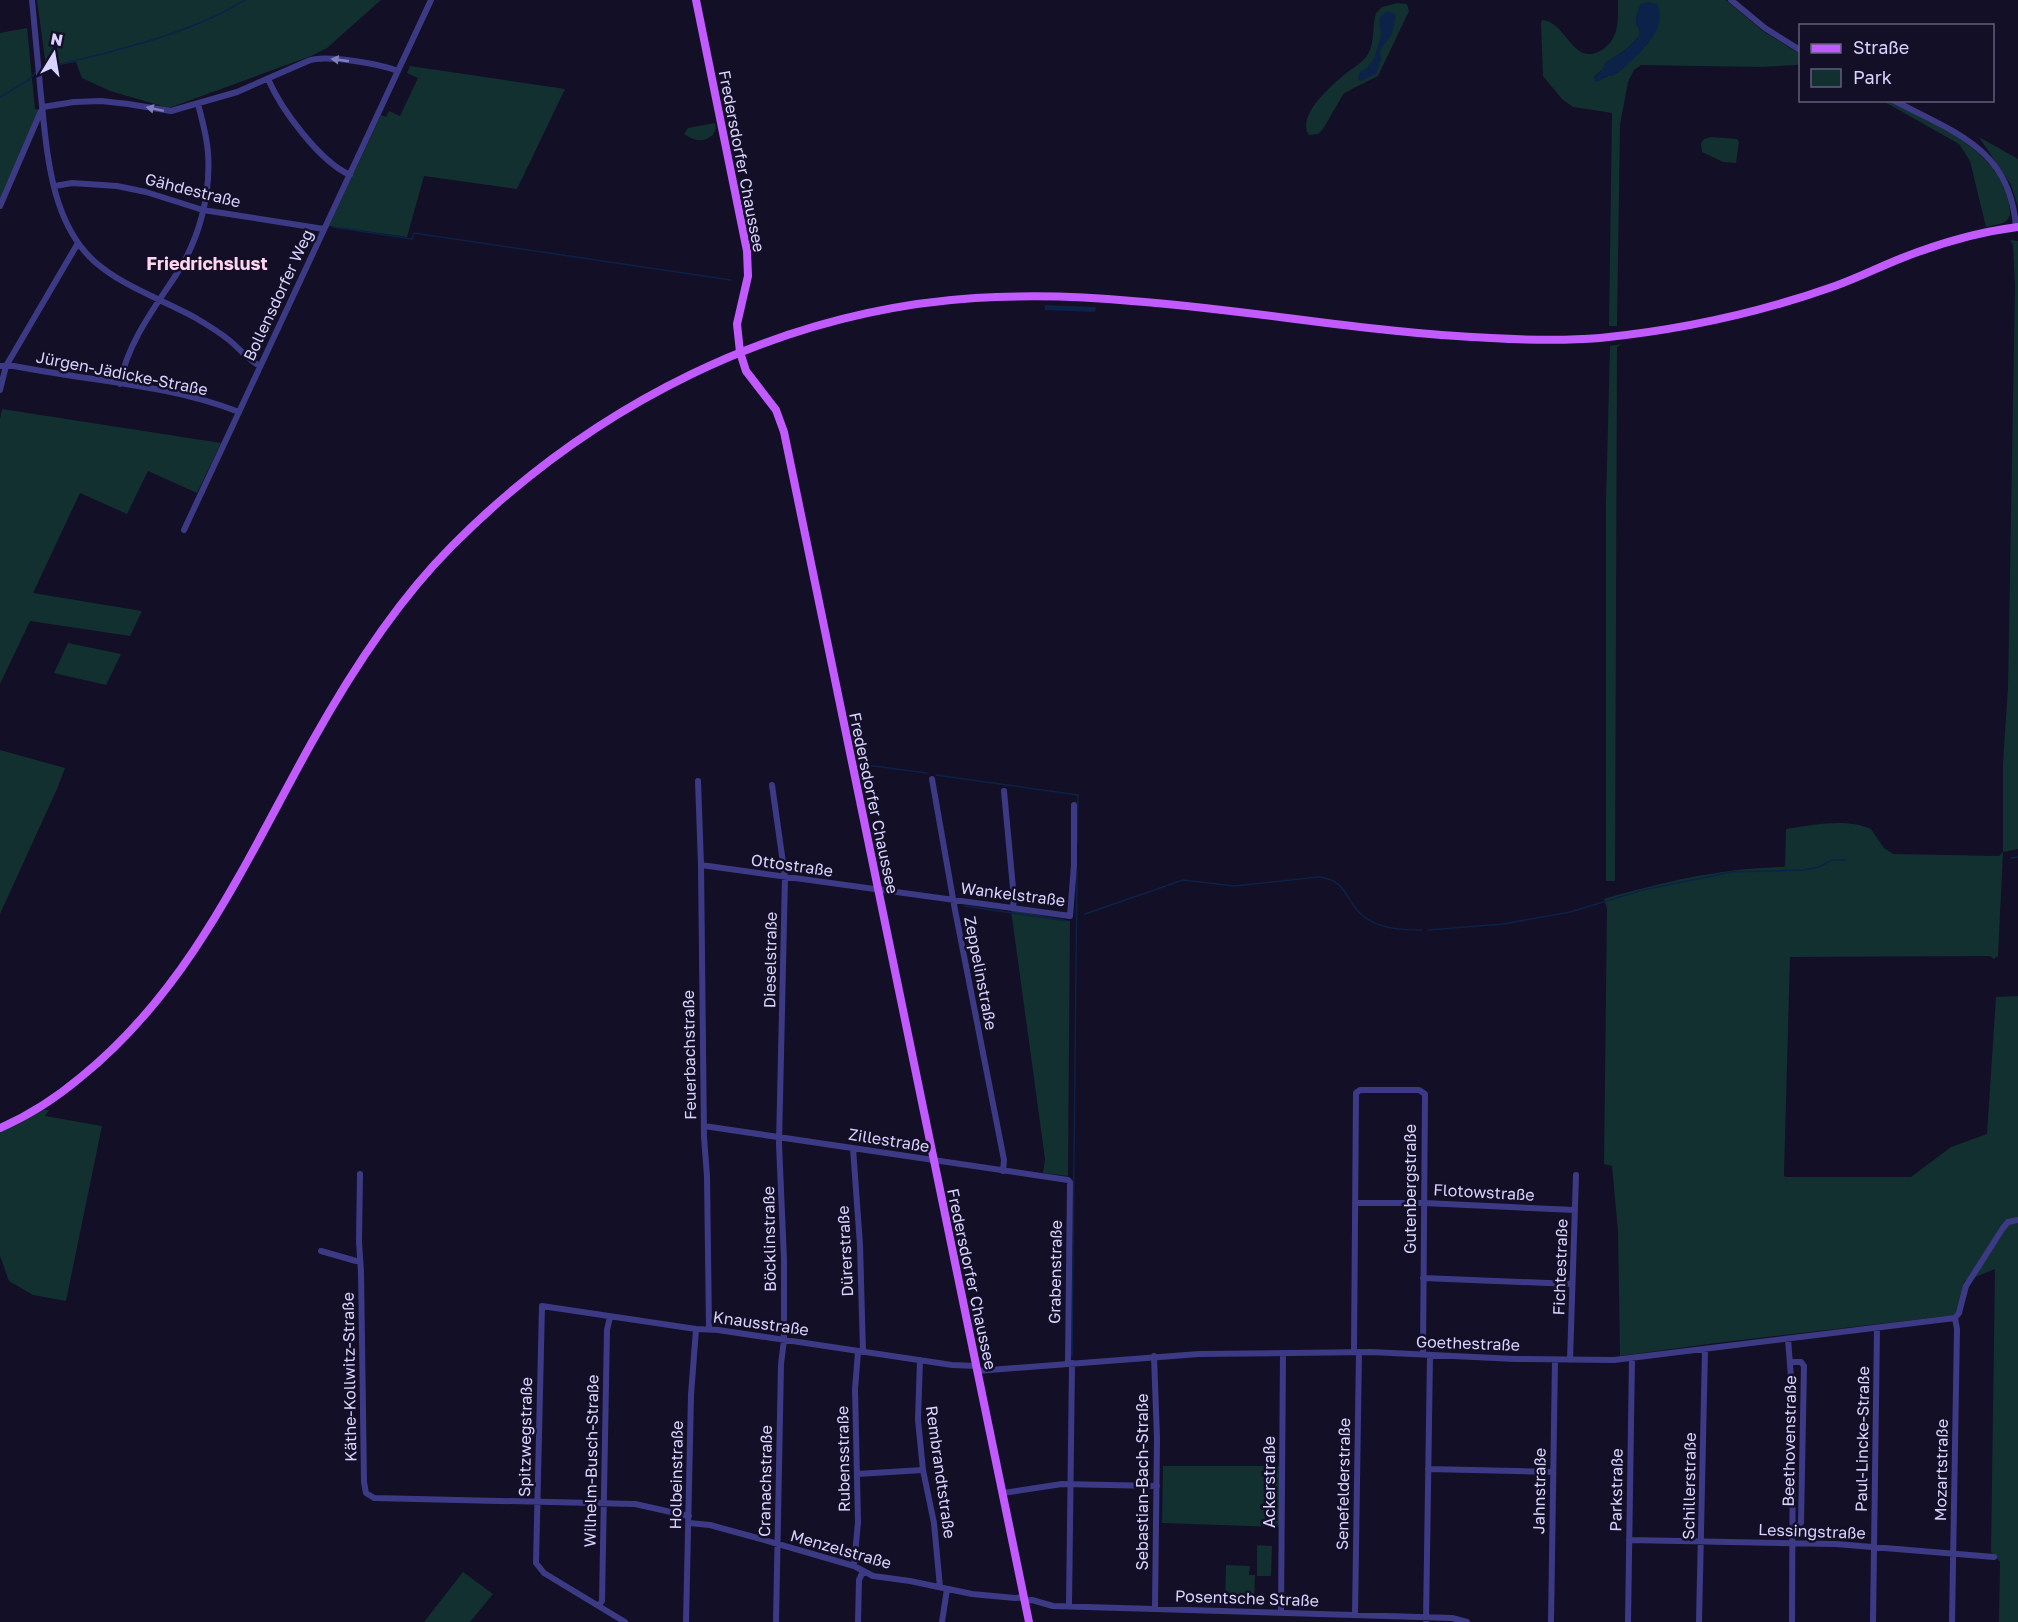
<svg xmlns="http://www.w3.org/2000/svg" width="2018" height="1622" font-family="'Golos Text',sans-serif">
  <rect width="100%" height="100%" fill="#130f26"/>
  <path fill="#12302f" fill-rule="evenodd" d="M37,0H381L327,48L311,56L169,108L110,91L82,78L76,62L46,67Z
    M1618,0H1726L1763,31L1800,54V62L1797,65L1759,67L1641,65L1634,70L1628,82L1620,125L1617,326H1609L1612,113L1573,107L1562,99L1543,76L1541,23L1542,20C1566,21 1572,66 1600,51C1620,40 1618,20 1618,0ZM1641,4L1650,40L1619,72C1612,76 1606,75 1601,80L1594,77L1603,69L1605,63C1613,59 1640,41 1640,32C1639,24 1638,30 1636,23C1635,17 1639,10 1641,4Z
    M1397,3L1407,4L1409,11L1378,76L1344,93L1323,129L1318,134L1309,135C1296,116 1330,87 1344,75C1352,68 1363,63 1368,54C1375,42 1372,26 1376,13L1382,7Z
    M27,28L35,109L41,110L0,201V33Z
    M410,66L565,89L517,189L424,176L407,237L329,226L381,115L386,117L389,111L400,116L418,78L407,73Z
    M1883,101H1888C1933,124 1994,146 2008,199C2014,223 2006,223 1986,227L1970,161L1959,144Z
    M715,123L716,128L713,135C703,143 694,141 684,134L688,128Z
    M1711,137L1737,139L1739,142L1736,163L1723,162L1702,152L1701,143L1704,139Z
    M1979,137L2018,159V207L2011,185Z
    M2010,240L2018,241V849L2003,852L1998,956L1994,959L1990,956L1790,957L1784,1175L1785,1177H1911L1951,1147L1987,1134L1996,997L2018,996V1622H1999L2000,1562L1991,1552L1995,1269L1965,1281L1956,1315L1716,1343L1620,1356L1618,1231L1612,1166L1604,1164L1607,908L1604,899C1663,882 1722,868 1784,867L1785,866L1786,829C1814,825 1845,818 1871,829L1884,848L1893,854L1999,856L2003,852V763L2008,687L2015,286L2013,245Z
    M1622,344L1617,347V350L1615,881H1606V501L1610,346Z
    M2,409L221,443L197,493L148,471L127,514L80,493L33,593L142,611L130,636L30,621L0,684V419Z
    M68,643L121,654L106,685L54,673Z
    M0,750L65,768L57,789L0,914Z
    M1011,910L1070,921L1068,1176L1043,1173L1045,1159Z
    M41,1110H49L45,1116L102,1126L66,1301L33,1295L9,1281L0,1256V1132Z
    M1163,1466H1279V1527L1162,1523Z
    M1257,1545L1272,1546L1271,1576H1257Z
    M1226,1565L1250,1566L1249,1575H1255L1254,1604H1225Z
    M463,1572L493,1594L470,1622H424Z"/>
  <path fill="#0c2248" d="M1649,2L1657,4C1671,29 1635,57 1619,72L1612,76H1606L1598,82L1595,81L1594,78L1603,69L1605,63C1613,59 1640,41 1640,32C1639,23 1638,31 1636,23C1635,16 1639,10 1641,4Z
    M1387,11L1396,15L1392,34L1380,50L1381,60L1376,74L1360,81L1358,78L1360,72L1367,68L1374,59L1381,35L1379,19Z
    M1045,305L1096,307L1095,312L1045,310Z"/>
  <g fill="none" stroke-linecap="round" stroke-linejoin="round">
    <path stroke="#0c2248" stroke-width="1.5" d="M48,69L62,64C125,48 189,34 245,0
      M0,97L30,79L36,72
      M333,227L412,239L414,233L731,280
      M866,765L927,773
      M936,775L1078,795L1077,842
      M2011,858L2018,857
      M965,906L1066,921
      M1085,914L1183,880L1234,886L1318,877C1347,879 1345,901 1363,916C1379,929 1402,930 1422,930
      M1428,930L1503,924L1570,912L1643,890L1732,872L1803,870L1819,867L1832,860H1846
      M1072,1355L1077,871"/>
    <path stroke="#3d3a85" stroke-width="6" d="M32,0C35,32 38,64 41,96C47,151 50,222 95,262C124,287 161,299 194,317C206,324 218,331 229,340C239,348 248,360 260,366
      M1731,0L1765,28L1800,50
      M268,79C281,109 319,161 350,175
      M1893,100C1955,133 2010,148 2016,227
      M43,107L74,102L101,101L128,104L171,111L237,92L308,61C325,54 380,64 398,71
      M55,186L72,183L117,186L146,192L203,210L324,229
      M0,206L41,111
      M0,366H14C88,381 168,384 239,412
      M120,384C127,344 154,308 176,275C199,240 211,195 208,153C207,136 202,120 198,104
      M0,390L6,366L78,243
      M184,530L431,0
      M932,779L955,910L1004,1160L1003,1171
      M698,781L701,865L704,1137L707,1176L709,1329
      M772,785L785,877L779,1144L784,1260V1340L781,1364L776,1622
      M1004,791L1014,899L1013,907
      M701,865L1070,916L1074,865V805
      M704,1126L1068,1180L1070,1182L1068,1363
      M853,1148L860,1245L863,1352
      M360,1174L359,1242L361,1272L364,1482L366,1493L374,1498L635,1504L689,1516
      M1355,1203H1424L1575,1210
      M321,1251L356,1261H360
      M1423,1278L1572,1284
      M1955,1318L1959,1313L1966,1286L2003,1228L2008,1222L2018,1220
      M1788,1339L1793,1403L1792,1622
      M1354,1352L1356,1093L1360,1090H1419L1425,1094L1423,1354
      M1154,1356L1157,1438L1155,1608
      M920,1360L918,1420L923,1470L934,1523L940,1587
      M1570,1360L1576,1175
      M1790,1362H1801L1804,1366L1801,1523L1794,1530
      M977,1371L1199,1354L1371,1352L1515,1359L1614,1360L1955,1318
      M1428,1469L1553,1472
      M857,1474L923,1470
      M1003,1493L1062,1484L1157,1486
      M689,1523L710,1525L761,1539L854,1566L873,1576L910,1581L972,1594L1015,1598L1024,1597
      M1629,1540L1836,1544L1994,1557
      M854,1566L858,1522L855,1389L858,1352
      M1025,1601L1032,1600L1053,1606L1452,1618L1467,1622
      M599,1605L602,1601L607,1330L610,1317
      M1069,1606L1072,1363
      M1281,1613L1283,1353
      M1355,1615L1359,1352
      M625,1622L544,1573L536,1563L542,1306L696,1329L718,1330L952,1365L976,1366
      M686,1622L691,1395L696,1329
      M858,1622L859,1580L863,1571
      M942,1622L947,1589
      M1426,1622L1430,1355
      M1551,1622L1555,1360
      M1628,1622L1632,1358
      M1699,1622L1705,1350
      M1873,1622L1877,1329
      M1952,1622L1957,1329L1955,1318"/>
    <path stroke="#c25bff" stroke-width="8" d="M696,0L747,251L748,276L737,324L740,352L746,371L776,410L784,432L1029,1622
      M0,1128C30,1115 56,1098 81,1077C191,988 245,862 312,742C351,672 396,602 452,546C591,406 776,311 975,298C1027,295 1080,296 1132,301C1252,310 1371,333 1491,338C1527,340 1564,341 1600,338C1680,330 1759,313 1835,286C1858,278 1879,267 1902,258C1940,243 1978,232 2018,227"/>
  </g>
  <defs><path id="oneway-solid" d="M-6-.8H1V-3.2L6.5 0L1 3.2V.8H-6Z" transform="scale(1.5)"/></defs>
  <g fill="#837fbc">
    <use href="#oneway-solid" transform="translate(340 60) rotate(-172)"/>
    <use href="#oneway-solid" transform="translate(155 109) rotate(-168)"/>
  </g>
  <g text-anchor="middle" dominant-baseline="central" stroke-width="5" stroke-linejoin="round" paint-order="stroke">
    <g font-size="16" fill="#d9d4ff" stroke="#130f26">
      <text transform="translate(742 161) rotate(79)">Fredersdorfer Chaussee</text>
      <text transform="translate(193 190) rotate(14)">Gähdestraße</text>
      <text transform="translate(278 295) rotate(-65)">Bollensdorfer Weg</text>
      <text transform="translate(122 373) rotate(11)">Jürgen-Jädicke-Straße</text>
      <text transform="translate(874 803) rotate(78)">Fredersdorfer Chaussee</text>
      <text transform="translate(792 865) rotate(8)">Ottostraße</text>
      <text transform="translate(1013 894) rotate(7)">Wankelstraße</text>
      <text transform="translate(770 960) rotate(-89)">Dieselstraße</text>
      <text transform="translate(981 973) rotate(79)">Zeppelinstraße</text>
      <text transform="translate(689 1055) rotate(-91)">Feuerbachstraße</text>
      <text transform="translate(889 1140) rotate(9)">Zillestraße</text>
      <text transform="translate(1410 1189) rotate(-90)">Gutenbergstraße</text>
      <text transform="translate(1484 1192) rotate(3)">Flotowstraße</text>
      <text transform="translate(769 1239) rotate(-91)">Böcklinstraße</text>
      <text transform="translate(845 1251) rotate(-93)">Dürerstraße</text>
      <text transform="translate(1560 1267) rotate(-88)">Fichtestraße</text>
      <text transform="translate(1055 1272) rotate(-89)">Grabenstraße</text>
      <text transform="translate(972 1279) rotate(78)">Fredersdorfer Chaussee</text>
      <text transform="translate(761 1323) rotate(8)">Knausstraße</text>
      <text transform="translate(1468 1343) rotate(2)">Goethestraße</text>
      <text transform="translate(349 1377) rotate(-91)">Käthe-Kollwitz-Straße</text>
      <text transform="translate(525 1437) rotate(-89)">Spitzwegstraße</text>
      <text transform="translate(1862 1439) rotate(-89)">Paul-Lincke-Straße</text>
      <text transform="translate(1789 1441) rotate(-89)">Beethovenstraße</text>
      <text transform="translate(843 1459) rotate(-91)">Rubensstraße</text>
      <text transform="translate(591 1461) rotate(-89)">Wilhelm-Busch-Straße</text>
      <text transform="translate(1941 1470) rotate(-89)">Mozartstraße</text>
      <text transform="translate(941 1472) rotate(82)">Rembrandtstraße</text>
      <text transform="translate(676 1475) rotate(-89)">Holbeinstraße</text>
      <text transform="translate(765 1481) rotate(-89)">Cranachstraße</text>
      <text transform="translate(1142 1482) rotate(-90)">Sebastian-Bach-Straße</text>
      <text transform="translate(1269 1482) rotate(-90)">Ackerstraße</text>
      <text transform="translate(1343 1484) rotate(-89)">Senefelderstraße</text>
      <text transform="translate(1689 1486) rotate(-89)">Schillerstraße</text>
      <text transform="translate(1616 1490) rotate(-89)">Parkstraße</text>
      <text transform="translate(1539 1491) rotate(-89)">Jahnstraße</text>
      <text transform="translate(1812 1531) rotate(2)">Lessingstraße</text>
      <text transform="translate(841 1549) rotate(16)">Menzelstraße</text>
      <text transform="translate(1247 1598) rotate(2)">Posentsche Straße</text>
    </g>
    <g font-size="18" font-weight="bold" fill="#ffd6f0" stroke="#130f26">
      <text x="207" y="263">Friedrichslust</text>
    </g>
  </g>
  <rect x="1799" y="24" width="195" height="78" fill="#130f26" stroke="#625e7d" stroke-width="1.5"/>
  <rect x="1811" y="44" width="30" height="9" fill="#c25bff" stroke="#625e7d" stroke-width="1.5"/>
  <text x="1853" y="54" font-size="18" fill="#d9d4ff">Straße</text>
  <rect x="1811" y="69" width="30" height="18" fill="#12302f" stroke="#625e7d" stroke-width="1.5"/>
  <text x="1853" y="84" font-size="18" fill="#d9d4ff">Park</text>
  <g transform="translate(54 54) rotate(11)" stroke="#130f26" stroke-width="4.5" paint-order="stroke">
  <path d="M0-4.5L10 22L0 15L-10 22Z" fill="#d9d4ff"/>
  <text y="-9" font-size="16" font-weight="bold" text-anchor="middle" fill="#d9d4ff">N</text>
  </g>
</svg>
